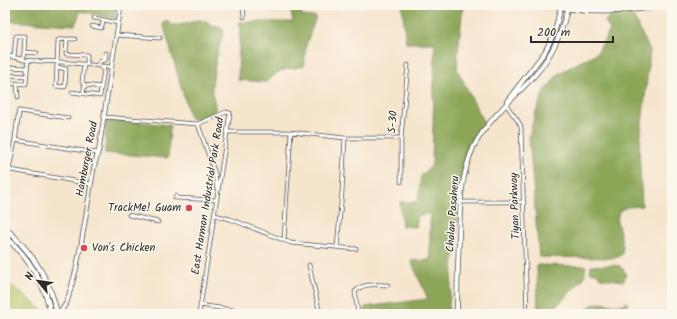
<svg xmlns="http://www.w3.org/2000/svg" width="677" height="319" font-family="Kalam,sans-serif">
  <rect width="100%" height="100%" fill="#fbf7ec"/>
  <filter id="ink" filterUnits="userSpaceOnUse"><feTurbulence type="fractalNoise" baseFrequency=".025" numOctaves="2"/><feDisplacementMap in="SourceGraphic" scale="8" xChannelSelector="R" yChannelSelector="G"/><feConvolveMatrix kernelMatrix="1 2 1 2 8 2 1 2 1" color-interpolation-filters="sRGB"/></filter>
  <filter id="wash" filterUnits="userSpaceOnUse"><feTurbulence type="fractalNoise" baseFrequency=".012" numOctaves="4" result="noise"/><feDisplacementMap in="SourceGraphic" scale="16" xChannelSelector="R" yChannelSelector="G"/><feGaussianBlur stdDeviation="0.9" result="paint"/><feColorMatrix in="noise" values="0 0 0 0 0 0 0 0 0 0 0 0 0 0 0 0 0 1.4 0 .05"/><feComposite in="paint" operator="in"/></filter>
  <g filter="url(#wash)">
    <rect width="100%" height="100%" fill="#f6e5cd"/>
    <path fill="#b1c062" stroke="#6e7646" d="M12,286L45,312L43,314H9L5,311V295Z"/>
    <path fill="#8ca658" stroke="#5c6842" d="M5,5H116L115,19L81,11L75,25L5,21Z
      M290,5H304L301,16L316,17L306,45L304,66L280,71L266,82L238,80L240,22H293Z
      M402,5H463L458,52L457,69L484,123L471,143L464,163L448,314H364L365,307L428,299L411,261L430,260V213L418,216L416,227L402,226L400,202H418L421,176L432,165L435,43H406Z
      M625,13L633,16L650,51L639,151L642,206L627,207L619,211L617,221L623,246L622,254L616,258L539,257L529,136L535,114L544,92L559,73L597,53L610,30L605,21L611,15Z
      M197,20L207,21C211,27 216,27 222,27L224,30C218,48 214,68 212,86C211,95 216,102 215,111L198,120L190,118L163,23L168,21L170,24C178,27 189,23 197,20Z
      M106,119L170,125L168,158L105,153Z
      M537,265L586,266L584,278L549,314H538Z
      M612,265L620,266L626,273L624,281L601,278L596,273L590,272L591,266Z
      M626,302L628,303L626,314H582C586,310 589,306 594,304C604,300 617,310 626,302Z"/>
  </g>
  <g filter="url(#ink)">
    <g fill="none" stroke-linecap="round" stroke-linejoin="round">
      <defs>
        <path id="minor" d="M243,5L244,17
          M94,18L104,20
          M92,26L101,28L104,20L118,23
          M116,35L160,38
          M67,39H75
          M5,55L25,60L37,61L61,62L112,67
          M8,56L7,83L26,84L28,60
          M14,57L16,36H25L24,52
          M23,60L24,52L37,53
          M84,64L82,82L85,85
          M97,65L101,61L105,60L106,53
          M8,67L27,68
          M57,67L66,69L65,87L56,86L58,40L67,39L66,54L87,55V64
          M7,75L26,76
          M17,83L18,97
          M72,92L100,96L104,69L99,66
          M83,93L85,85L101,87
          M506,103C510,113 518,118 521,127L527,314
          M19,111L68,118
          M104,117L198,124L226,112L230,113L199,314
          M198,124L215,174L217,189
          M227,132H291L345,138H401
          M15,140L97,153
          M5,169L91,184
          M401,182V138L408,65
          M176,196L175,198L217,200V199
          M460,202H524
          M129,215L158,222
          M215,215L230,219L291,243L356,249
          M284,240L291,132
          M337,247L342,192L345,138
          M309,265L320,314
          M200,305L259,314
          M358,314L355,292C363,282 376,285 388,285"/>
        <path id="tertiary" d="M5,186L15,140L19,111
          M59,314L67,302L76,270L81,245L94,167L99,149L121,5"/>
        <path id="secondary" d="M554,5C593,17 633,10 672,5
          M593,5H607
          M575,6L601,8L641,5
          M507,101L545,52L555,31L561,6
          M457,314C457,289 458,264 459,238C460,207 460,176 474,146C489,118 513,99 535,75C552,55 563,31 568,5"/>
        <path id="primary" d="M5,228C31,251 50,279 57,314
          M5,236C28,257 45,283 51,314"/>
      </defs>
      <use href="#minor" stroke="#494743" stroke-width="4.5"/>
      <use href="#tertiary" stroke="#494743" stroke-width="5"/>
      <use href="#secondary" stroke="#494743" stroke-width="5.5"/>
      <use href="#primary" stroke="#494743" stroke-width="6"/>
      <use href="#minor" stroke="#fff" stroke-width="3"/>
      <use href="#tertiary" stroke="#fff" stroke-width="3.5"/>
      <use href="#secondary" stroke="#fff" stroke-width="4"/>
      <use href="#primary" stroke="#fff" stroke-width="4.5"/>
    </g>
  </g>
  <g fill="#d1495b" stroke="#fbf7ec" stroke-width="1.5">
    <circle cx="189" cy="208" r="4"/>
    <circle cx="84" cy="248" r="4"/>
  </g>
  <g text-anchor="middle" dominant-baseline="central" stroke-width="3" stroke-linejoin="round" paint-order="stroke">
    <g font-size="11" fill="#2b2b2b" stroke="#fbf7ec">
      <text transform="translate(393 122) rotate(-85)">S-30</text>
      <text transform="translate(87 159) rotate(-79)">Hamburger Road</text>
      <text transform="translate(208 196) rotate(-81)">East Harmon Industrial Park Road</text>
      <text transform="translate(515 206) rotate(-92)">Tiyan Parkway</text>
      <text transform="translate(453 214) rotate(-86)">Chalan Pasaheru</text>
    </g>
    <g font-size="11" fill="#2b2b2b" stroke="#fbf7ec" text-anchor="end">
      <text x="181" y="208">TrackMe! Guam</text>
      <text x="92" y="248" text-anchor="start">Von's Chicken</text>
    </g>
  </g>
  <rect width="677" height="319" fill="none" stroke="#fbf7ec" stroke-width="20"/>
  <g transform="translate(38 281) rotate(299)" stroke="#fbf7ec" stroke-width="3" paint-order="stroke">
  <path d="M0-3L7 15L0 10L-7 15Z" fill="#2b2b2b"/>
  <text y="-6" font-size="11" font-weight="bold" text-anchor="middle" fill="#2b2b2b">N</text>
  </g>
  <path d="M531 36v6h82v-6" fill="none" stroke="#2b2b2b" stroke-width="2"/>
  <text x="537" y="36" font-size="12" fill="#2b2b2b" stroke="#fbf7ec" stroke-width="3" paint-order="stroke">200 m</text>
</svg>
